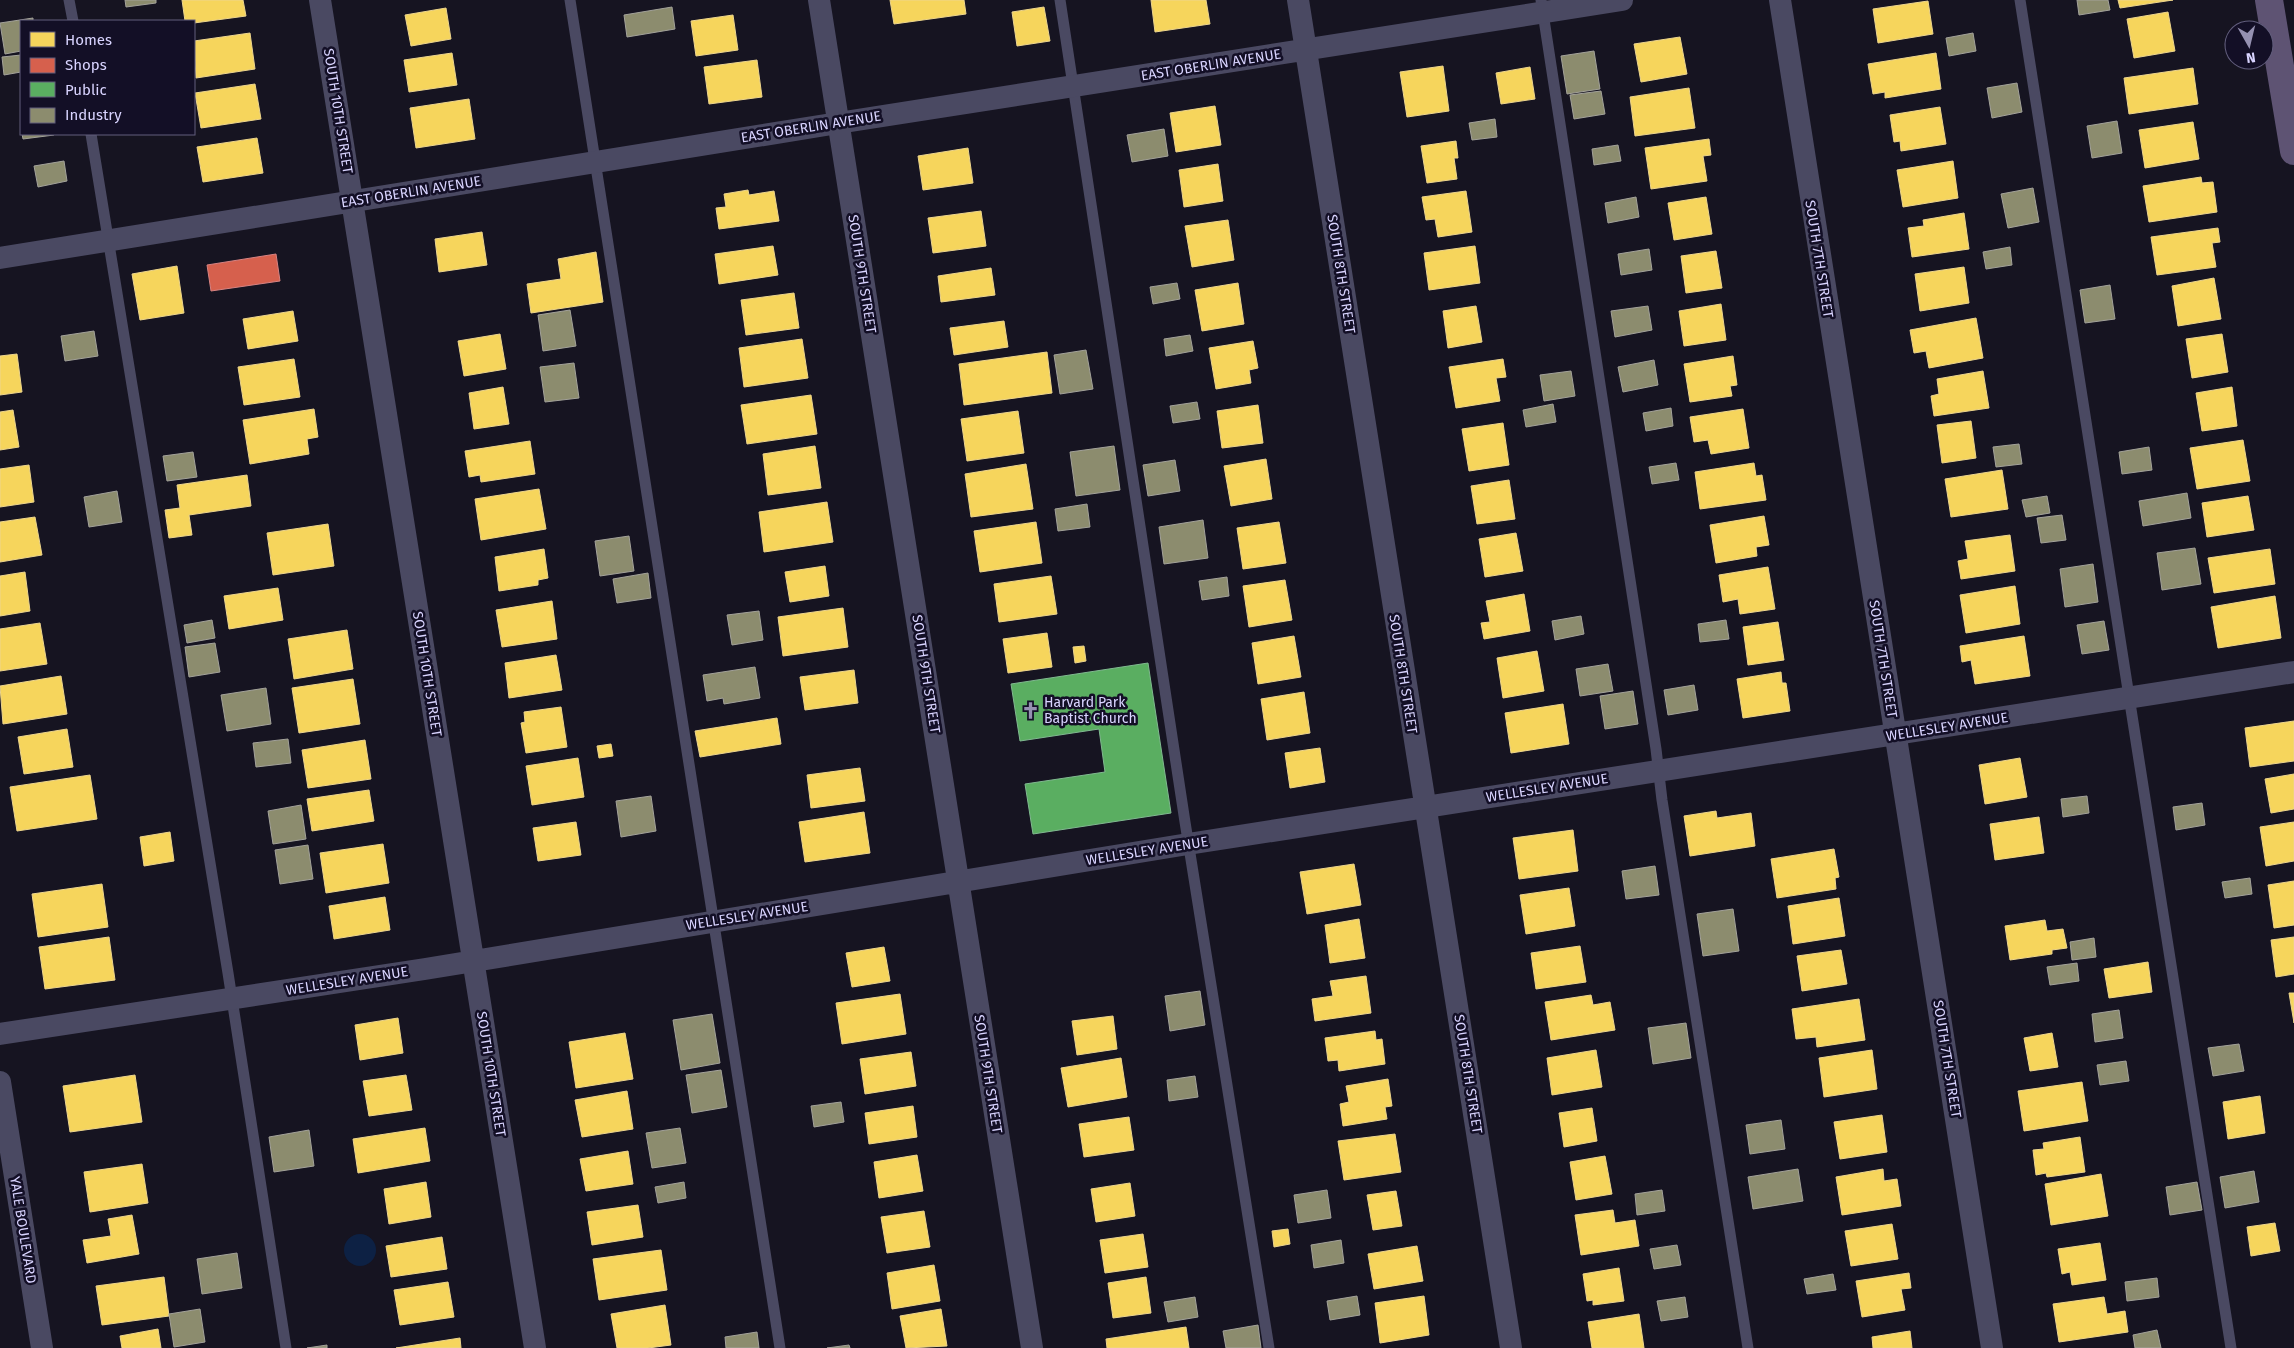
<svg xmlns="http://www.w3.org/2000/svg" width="2294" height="1348" font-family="'Fira Sans',sans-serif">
  <rect width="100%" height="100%" fill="#161421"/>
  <path fill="#0d2144" d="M344 1250a16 16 0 1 1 32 0a16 16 0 1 1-32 0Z"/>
  <path fill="#f6d55c" stroke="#edd58d" d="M182,0H243L246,16L194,23V21H185Z
    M890,0H964L966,14L894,24Z
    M1151,0H1206L1210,24L1155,32Z
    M2118,0H2173L2120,8Z
    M1928,1L1933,34L1878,43L1873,9Z
    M1044,7L1050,41L1017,46L1012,12Z
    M446,8L451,39L411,46L405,15Z
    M2168,12L2175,51L2134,58L2127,19Z
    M733,15L738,50L696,56L691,21Z
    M250,33L255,69L196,78L194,41Z
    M1680,37L1687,74L1641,82L1634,44Z
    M452,53L457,85L409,92L404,60Z
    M1936,53L1941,89L1885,98V92L1873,94L1868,64Z
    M757,60L762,97L709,104L704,67Z
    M1443,66L1449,111L1407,117L1400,72Z
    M1530,67L1535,99L1501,104L1496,73Z
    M2193,68L2198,104L2129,114L2124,78Z
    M255,84L261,119L201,128L195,93Z
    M1689,88L1695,128L1635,136L1630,97Z
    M469,99L475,139L416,148L410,108Z
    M1215,106L1221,145L1176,152L1170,113Z
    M1940,107L1946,144L1901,151L1900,141L1894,142L1890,115Z
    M2193,122L2199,159L2145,168L2139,130Z
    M257,138L263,173L203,182L197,147Z
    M1709,139L1711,155L1703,156L1707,181L1651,189L1645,148Z
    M1456,141L1458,158H1454L1457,179L1427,183L1421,146Z
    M968,148L973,183L923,190L918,156Z
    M1953,161L1958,198L1903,207L1897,170Z
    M1218,164L1223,201L1184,207L1179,170Z
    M2201,177L2202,183L2213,182L2217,212L2149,222L2143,186Z
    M748,190L749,195L774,191L779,221L719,229L716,208L726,207L724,194Z
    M1466,191L1472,232L1438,237L1435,219L1426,220L1422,197Z
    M1706,197L1712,234L1674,240L1668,203Z
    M981,211L986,246L933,253L928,218Z
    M1964,213L1969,249L1912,257L1908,228L1924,226L1923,220Z
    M1228,220L1234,260L1192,267L1185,226Z
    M2218,228L2220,242L2212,243L2216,267L2157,275L2151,237Z
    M482,232L487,265L439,272L435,239Z
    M773,246L778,275L719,284L715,254Z
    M1475,246L1480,283L1429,290L1424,253Z
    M1716,251L1722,288L1686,293L1681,256Z
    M596,252L603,302L531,313L527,284L561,279L558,259Z
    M177,266L184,313L140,320L132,274Z
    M1964,267L1969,303L1920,311L1915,274Z
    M991,268L995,295L941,302L938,276Z
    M2214,278L2221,319L2178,326L2172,286Z
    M1238,283L1244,324L1202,331L1195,290Z
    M794,293L799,328L746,335L741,300Z
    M1721,304L1726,340L1684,346L1679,311Z
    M1476,306L1482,342L1448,348L1443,311Z
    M293,311L298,341L248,349L243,319Z
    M1976,318L1983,358L1929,368L1926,351L1914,353L1910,330Z
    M1004,321L1008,347L954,355L950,328Z
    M500,334L506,369L464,376L458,341Z
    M2222,334L2228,372L2192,378L2186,339Z
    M802,339L808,378L744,387L739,348Z
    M1253,341L1258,368L1249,370L1251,383L1216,389L1209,348Z
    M1047,352L1052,393L964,405L959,364Z
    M17,354L22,392L0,395V356Z
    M1733,356L1737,385L1730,386L1732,396L1690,402L1684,364Z
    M294,359L300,397L244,405L238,367Z
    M1503,359L1506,377L1496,378L1500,401L1456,408L1449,367Z
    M1983,371L1989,408L1934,416L1931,396L1939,394L1937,379Z
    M503,387L509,424L474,429L469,393Z
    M2232,387L2237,426L2202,431L2196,393Z
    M811,395L817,434L747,444L741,405Z
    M1258,405L1263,443L1222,448L1217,411Z
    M314,409L318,437L307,439L309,454L250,464L243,420Z
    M1743,409L1749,448L1711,454L1708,440L1694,442L1690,417Z
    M13,410L19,447L0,450V412Z
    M1018,411L1024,453L967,461L961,419Z
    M1971,421L1976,458L1942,463L1937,425Z
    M1503,423L1509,465L1469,471L1462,429Z
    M2243,440L2250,481L2197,489L2190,448Z
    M530,441L535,474L481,482L480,475L469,477L465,451Z
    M815,446L821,488L768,495L763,454Z
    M1266,459L1272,499L1231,506L1224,466Z
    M1754,463L1756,476L1762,475L1766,500L1700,509L1695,472Z
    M1026,464L1033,509L971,517L965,474Z
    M29,465L34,502L0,507V469Z
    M2002,470L2008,509L1951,517L1945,479Z
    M247,475L251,506L189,515L192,535L169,538L165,510L180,508L177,485Z
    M1509,480L1515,519L1477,524L1471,486Z
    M539,489L546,529L481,540L475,499Z
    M2248,496L2254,530L2207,537L2202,503Z
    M827,502L833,542L764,552L759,512Z
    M1764,516L1769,545L1756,547L1757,556L1716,563L1710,525Z
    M35,517L42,555L0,562V522Z
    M1036,522L1042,563L980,572L974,531Z
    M1279,522L1286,563L1243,569L1237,528Z
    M328,524L334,566L273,575L267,533Z
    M1516,533L1523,571L1485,577L1479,539Z
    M2010,535L2015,571L1961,579L1958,561L1968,559L1965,541Z
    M544,549L548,578L538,580V585L499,591L495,557Z
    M2270,549L2275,584L2214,593L2208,558Z
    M825,566L829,596L790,602L785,572Z
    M1768,567L1775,609L1740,614L1738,599L1723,602L1719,575Z
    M25,572L30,611L0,616V576Z
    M1051,576L1057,614L999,622L994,584Z
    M1285,580L1292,620L1249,627L1243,586Z
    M2015,586L2020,624L1966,633L1960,595Z
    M278,588L283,620L229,629L224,596Z
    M1524,594L1530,631L1484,639L1481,623L1490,622L1486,601Z
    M2275,596L2281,638L2218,648L2211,607Z
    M552,601L557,639L502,647L496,610Z
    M843,608L848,647L783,656L778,617Z
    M1778,622L1784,660L1748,665L1743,627Z
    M40,623L47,664L0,671V629Z
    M347,630L353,669L294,679L288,639Z
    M1047,633L1052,667L1008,673L1003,639Z
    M1294,636L1301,677L1258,684L1252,643Z
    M2024,636L2030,676L1975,684L1971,660L1962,662L1960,646Z
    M1084,646L1086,661L1075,663L1073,647Z
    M1537,651L1544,691L1503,698L1497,658Z
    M556,655L562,690L509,698L505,663Z
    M854,670L858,703L805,710L800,677Z
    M1781,672L1782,683H1786L1790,711L1743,718L1737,679Z
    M61,676L67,714L3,724L0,686Z
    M353,679L360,724L299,733L292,688Z
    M1304,692L1310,733L1267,740L1261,699Z
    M1563,704L1569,744L1511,753L1505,713Z
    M561,707L567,747L526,753L521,723L525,722L524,712Z
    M777,718L781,744L700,757L695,731Z
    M2294,721V761L2250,767L2245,728Z
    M67,729L73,767L24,774L18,737Z
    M365,740L371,779L308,788L302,750Z
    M611,744L613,756L599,758L597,746Z
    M1320,748L1325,782L1290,788L1285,753Z
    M578,758L584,797L532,805L526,766Z
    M2020,758L2027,797L1985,804L1979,765Z
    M860,768L865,801L811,808L807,775Z
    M2294,774V809L2271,813L2265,779Z
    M90,775L97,819L17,831L10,787Z
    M369,790L374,821L312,831L307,799Z
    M1716,811L1717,818L1751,813L1755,846L1690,856L1684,816Z
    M864,812L870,853L805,862L799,822Z
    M2039,817L2044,853L1995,860L1990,824Z
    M576,822L581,855L538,861L533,828Z
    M2294,822V861L2266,866L2260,827Z
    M1573,830L1578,871L1519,879L1513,838Z
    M170,832L174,861L144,866L140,837Z
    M383,844L389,883L326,893L320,853Z
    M1834,849L1839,877L1835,878L1836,889L1777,898L1771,859Z
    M1354,864L1361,905L1307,914L1300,872Z
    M2294,881V925L2274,928L2268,885Z
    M102,884L108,927L38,937L32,894Z
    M1569,888L1575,926L1526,934L1520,895Z
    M385,897L390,930L334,939L329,906Z
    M1839,898L1845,936L1793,944L1788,906Z
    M1359,919L1365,958L1330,963L1325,925Z
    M2045,920L2047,931L2063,929L2067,948L2052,950V954L2010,960L2005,926Z
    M109,937L115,980L45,989L39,947Z
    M2294,937V974L2276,977L2271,940Z
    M1580,946L1586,982L1536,989L1531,953Z
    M884,947L890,981L852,987L846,953Z
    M1841,950L1847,984L1802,991L1797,956Z
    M2148,962L2152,992L2109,998L2104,969Z
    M1366,976L1371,1013L1315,1021L1312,999L1333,996L1330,981Z
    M2289,993H2294V1023Z
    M900,994L906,1034L842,1044L836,1003Z
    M1591,995L1593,1005L1610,1002L1615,1030L1551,1040L1545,1002Z
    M1859,999L1865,1040L1817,1047L1816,1037L1796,1039L1792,1009Z
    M1113,1016L1117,1049L1077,1055L1072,1021Z
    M398,1018L403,1053L360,1060L355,1025Z
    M1375,1031L1376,1040L1382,1039L1385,1064L1339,1071L1338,1060L1328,1061L1325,1038Z
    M625,1033L633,1079L576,1088L569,1042Z
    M2052,1033L2058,1067L2030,1071L2024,1038Z
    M1596,1050L1602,1087L1552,1095L1547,1058Z
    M1872,1050L1877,1089L1824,1097L1819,1058Z
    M911,1052L916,1086L865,1094L860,1059Z
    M1121,1058L1127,1097L1068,1107L1061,1068Z
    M135,1075L142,1122L70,1132L63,1086Z
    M406,1075L412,1110L369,1116L363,1081Z
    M1388,1079L1392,1106L1385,1107L1387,1119L1343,1126L1340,1104L1349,1102L1346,1086Z
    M2082,1082L2088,1121L2024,1131L2018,1091Z
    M627,1091L633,1129L582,1137L575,1100Z
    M2260,1096L2265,1133L2228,1139L2223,1102Z
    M913,1106L917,1137L869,1144L865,1113Z
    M1592,1108L1597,1141L1564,1147L1559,1113Z
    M1882,1115L1887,1152L1840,1159L1834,1122Z
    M1129,1117L1134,1150L1084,1157L1079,1124Z
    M425,1128L430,1161L358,1173L353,1139Z
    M1395,1134L1401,1172L1344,1180L1338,1141Z
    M2080,1137L2085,1172L2047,1177L2046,1173L2036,1175L2033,1150L2044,1149L2043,1143Z
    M628,1151L633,1184L586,1191L580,1159Z
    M917,1155L923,1191L879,1198L874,1162Z
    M1605,1156L1612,1194L1576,1200L1570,1162Z
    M142,1164L148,1203L90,1212L84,1172Z
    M1883,1169L1884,1181L1897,1179L1901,1206L1842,1215L1836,1177Z
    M2101,1174L2108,1216L2051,1225L2045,1184Z
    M426,1182L431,1217L389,1224L384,1189Z
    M1130,1183L1135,1216L1096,1222L1091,1189Z
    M1396,1191L1402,1226L1373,1230L1367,1195Z
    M638,1205L643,1237L592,1245L587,1212Z
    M1613,1210L1615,1223L1635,1220L1639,1246L1581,1255L1575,1215Z
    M924,1211L930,1247L887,1253L881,1217Z
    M132,1215L139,1254L87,1263L83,1240L111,1236L108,1219Z
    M2275,1223L2280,1251L2251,1256L2247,1227Z
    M1892,1224L1898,1259L1851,1266L1845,1231Z
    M1288,1229L1290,1244L1274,1247L1272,1231Z
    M1143,1234L1148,1267L1105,1273L1100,1240Z
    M442,1237L447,1269L391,1277L386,1246Z
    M2100,1243L2106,1280L2072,1285L2070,1272L2062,1274L2058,1249Z
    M1417,1246L1423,1281L1374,1289L1368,1254Z
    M661,1250L667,1290L599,1300L593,1259Z
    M934,1265L940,1301L892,1309L887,1273Z
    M1619,1268L1624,1301L1593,1305V1300L1587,1301L1583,1274Z
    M1909,1273L1911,1288L1901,1289L1905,1310L1862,1317L1856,1281Z
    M164,1277L169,1316L102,1325L96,1286Z
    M1146,1277L1151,1313L1113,1318L1108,1283Z
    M448,1282L454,1317L400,1325L394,1290Z
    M1424,1296L1429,1335L1380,1343L1375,1303Z
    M2104,1297L2107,1314L2125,1311L2128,1332L2059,1342L2053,1304Z
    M665,1305L671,1345L648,1348H617L611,1314Z
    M941,1309L947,1346L906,1348L900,1316Z
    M1639,1314L1644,1348H1592L1588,1322Z
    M1186,1327L1189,1348H1107L1106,1339Z
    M158,1329L161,1348H122L120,1336Z
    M1910,1331L1912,1348H1873L1872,1337Z
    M460,1338L461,1348H396Z"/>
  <path fill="#d6604d" stroke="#d78382" d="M276,254L280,281L211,291L207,265Z"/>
  <path fill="#5aae61" stroke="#80b990" d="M1148,663L1171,813L1033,834L1025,784L1105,772L1099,729L1020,741L1011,684Z"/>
  <path fill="#8c8c6e" stroke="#a3a29a" d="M125,0H156V3L126,7Z
    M2077,0H2108L2110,10L2079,15Z
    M672,7L675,29L627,37L624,15Z
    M33,18V21H21V51L5,54L0,23Z
    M1973,33L1976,51L1949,56L1946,38Z
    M1594,51L1600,89L1567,94L1561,56Z
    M21,55V72L4,75L2,57Z
    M2017,83L2022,112L1992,118L1987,88Z
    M1601,91L1605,114L1574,119L1570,95Z
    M1495,119L1497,137L1472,140L1469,123Z
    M2117,121L2122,153L2092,158L2087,126Z
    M1164,129L1168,156L1132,162L1127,135Z
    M22,134H54V135L23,139Z
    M1618,145L1621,161L1594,165L1592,149Z
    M64,161L67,181L38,187L34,166Z
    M2033,188L2039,222L2008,228L2001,194Z
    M1636,197L1639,217L1608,223L1605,203Z
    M2010,247L2012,265L1986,269L1983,252Z
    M1649,249L1652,270L1621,275L1618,254Z
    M1177,283L1180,299L1153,304L1150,287Z
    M2110,285L2115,319L2085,323L2080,290Z
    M1648,306L1652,330L1615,337L1611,311Z
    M570,310L576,346L543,351L538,315Z
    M94,331L98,356L65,361L61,336Z
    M1190,335L1193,351L1166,356L1164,339Z
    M1086,350L1093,389L1060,394L1054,355Z
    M1654,360L1658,385L1623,392L1618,367Z
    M574,363L579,398L545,402L540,367Z
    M1571,371L1575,396L1544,401L1540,375Z
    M1197,402L1200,419L1173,423L1170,406Z
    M1553,404L1556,422L1526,427L1523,410Z
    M1671,408L1673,426L1646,431L1643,413Z
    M2019,444L2022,464L1996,467L1993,447Z
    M1114,446L1120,490L1076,496L1070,452Z
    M2149,447L2152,470L2122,474L2119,452Z
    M193,452L197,477L167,481L163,456Z
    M1175,460L1180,491L1148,496L1143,465Z
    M1676,463L1679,480L1652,484L1649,467Z
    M117,491L122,522L89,527L84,497Z
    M2187,493L2191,518L2143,526L2139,501Z
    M2047,496L2050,513L2026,517L2022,500Z
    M1087,504L1090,527L1058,531L1055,509Z
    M2062,515L2066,540L2041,543L2037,518Z
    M1203,520L1208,558L1164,564L1159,527Z
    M629,536L634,571L600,576L595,541Z
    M2195,548L2201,584L2162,590L2157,553Z
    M2093,564L2098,602L2065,607L2060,569Z
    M648,573L651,598L617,603L613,579Z
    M1227,577L1229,596L1202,600L1199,581Z
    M759,611L763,640L732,645L727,615Z
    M1581,616L1584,634L1555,640L1552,621Z
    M212,620L215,638L187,643L184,625Z
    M1726,620L1729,639L1700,642L1698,624Z
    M2104,621L2109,650L2082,654L2077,625Z
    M215,643L220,672L189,677L185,647Z
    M1608,664L1613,691L1580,696L1576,669Z
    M755,667L760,698L724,704L723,698L707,701L703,675Z
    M1694,685L1698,710L1668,715L1664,690Z
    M266,688L271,724L227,731L221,695Z
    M1633,691L1638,724L1605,729L1600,696Z
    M288,739L291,763L256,767L253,743Z
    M651,796L656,831L621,837L616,801Z
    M2087,796L2089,813L2063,817L2061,799Z
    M2202,803L2205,825L2176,830L2173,807Z
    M301,805L306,839L273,844L268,811Z
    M308,845L313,879L280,884L275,850Z
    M1655,866L1659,895L1626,899L1622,871Z
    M2250,878L2252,894L2225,898L2222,882Z
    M1733,909L1739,951L1703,956L1697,914Z
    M2094,938L2096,957L2072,960L2070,942Z
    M2077,963L2079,981L2050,985L2047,967Z
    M1200,991L1205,1025L1170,1031L1165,996Z
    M2119,1010L2123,1038L2095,1042L2092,1014Z
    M712,1014L720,1063L681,1070L673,1020Z
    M1686,1023L1691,1058L1653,1064L1648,1028Z
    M2239,1044L2244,1071L2213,1076L2208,1048Z
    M2126,1061L2129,1081L2100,1085L2097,1065Z
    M721,1070L727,1107L692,1113L686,1075Z
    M1195,1076L1198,1097L1169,1101L1167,1080Z
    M841,1102L844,1122L814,1127L811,1106Z
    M1781,1120L1785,1149L1750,1154L1746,1125Z
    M680,1128L686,1163L652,1168L646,1133Z
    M309,1130L314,1166L274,1172L269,1137Z
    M1798,1169L1803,1201L1753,1209L1748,1177Z
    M2254,1171L2259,1202L2225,1208L2220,1177Z
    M684,1182L686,1198L658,1203L655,1187Z
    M2197,1182L2202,1210L2170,1215L2166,1187Z
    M1327,1190L1331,1218L1298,1223L1294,1195Z
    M1662,1190L1665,1211L1637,1215L1635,1194Z
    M1341,1240L1344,1263L1314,1268L1311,1245Z
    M1677,1245L1681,1265L1654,1269L1650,1249Z
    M237,1253L242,1288L202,1294L197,1259Z
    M1833,1274L1836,1290L1807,1294L1804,1279Z
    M2157,1278L2159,1297L2127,1301L2125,1282Z
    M1357,1296L1360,1315L1330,1320L1327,1301Z
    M1195,1297L1198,1317L1168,1322L1164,1302Z
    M1685,1297L1688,1317L1661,1321L1657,1301Z
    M200,1309L205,1342L174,1347L169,1314Z
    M1258,1325L1261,1348H1226L1223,1331Z
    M2157,1330L2161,1348H2135L2133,1335Z
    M757,1332L759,1348H726L725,1337Z
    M327,1345V1348H307Z
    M849,1345L850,1348H827Z"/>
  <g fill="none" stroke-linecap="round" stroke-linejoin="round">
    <path stroke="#4a4962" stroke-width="11" d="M69,0L73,21
      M570,0L780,1348
      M1060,0L1185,822L1269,1348
      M1541,0L1656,749L1662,800L1748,1348
      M2020,0L2231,1348
      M91,134L228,973L286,1348"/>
    <path stroke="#4a4962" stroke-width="22" d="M320,0L535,1348
      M819,0L1032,1348
      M1298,0L1511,1348
      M1780,0L1992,1348
      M0,258L838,123L1622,0
      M0,1034L425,969L1188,844L2294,672
      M0,1082L42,1348"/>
    <path stroke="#5e5373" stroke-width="28" d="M2269,0L2294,151"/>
  </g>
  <defs>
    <symbol id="church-bare" viewBox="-9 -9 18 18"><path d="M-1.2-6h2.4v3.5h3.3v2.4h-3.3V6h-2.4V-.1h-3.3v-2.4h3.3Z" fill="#9591b1" stroke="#130f26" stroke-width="2.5" paint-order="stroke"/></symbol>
  </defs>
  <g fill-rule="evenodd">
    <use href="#church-bare" x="1018" y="698" width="25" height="25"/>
  </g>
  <g text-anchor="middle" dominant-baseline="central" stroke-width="5" stroke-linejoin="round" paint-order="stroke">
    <g font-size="14" fill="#d9d4ff" stroke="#130f26">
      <text transform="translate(1211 65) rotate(-9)">EAST OBERLIN AVENUE</text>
      <text transform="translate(338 111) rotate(81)">SOUTH 10TH STREET</text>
      <text transform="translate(811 127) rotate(-9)">EAST OBERLIN AVENUE</text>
      <text transform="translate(411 192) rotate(-9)">EAST OBERLIN AVENUE</text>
      <text transform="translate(1819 259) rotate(81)">SOUTH 7TH STREET</text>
      <text transform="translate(862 274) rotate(81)">SOUTH 9TH STREET</text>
      <text transform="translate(1341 274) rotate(81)">SOUTH 8TH STREET</text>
      <text transform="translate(1883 659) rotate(81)">SOUTH 7TH STREET</text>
      <text transform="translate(427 674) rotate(81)">SOUTH 10TH STREET</text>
      <text transform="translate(926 674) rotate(81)">SOUTH 9TH STREET</text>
      <text transform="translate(1403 674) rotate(81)">SOUTH 8TH STREET</text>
      <text transform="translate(1947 727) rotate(-9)">WELLESLEY AVENUE</text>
      <text transform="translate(1547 788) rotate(-9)">WELLESLEY AVENUE</text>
      <text transform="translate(1147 851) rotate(-9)">WELLESLEY AVENUE</text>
      <text transform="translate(747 916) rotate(-9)">WELLESLEY AVENUE</text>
      <text transform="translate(347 981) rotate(-9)">WELLESLEY AVENUE</text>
      <text transform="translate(1947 1059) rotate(81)">SOUTH 7TH STREET</text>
      <text transform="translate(491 1074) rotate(81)">SOUTH 10TH STREET</text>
      <text transform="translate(988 1074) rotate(81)">SOUTH 9TH STREET</text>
      <text transform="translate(1468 1074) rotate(81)">SOUTH 8TH STREET</text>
      <text transform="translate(23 1230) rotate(81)">YALE BOULEVARD</text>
    </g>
    <g font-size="14" fill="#d9d4ff" stroke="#130f26" text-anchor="start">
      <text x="1044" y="702">Harvard Park<tspan x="1044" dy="16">Baptist Church</tspan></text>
    </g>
  </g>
  <rect x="20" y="20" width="175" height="115" fill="#130f26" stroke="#625e7d"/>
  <rect x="30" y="32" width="25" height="15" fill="#f6d55c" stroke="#625e7d"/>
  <text x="65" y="45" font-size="15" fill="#d9d4ff">Homes</text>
  <rect x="30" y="58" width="25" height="15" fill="#d6604d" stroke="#625e7d"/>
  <text x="65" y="70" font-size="15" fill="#d9d4ff">Shops</text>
  <rect x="30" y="82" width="25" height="15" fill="#5aae61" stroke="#625e7d"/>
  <text x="65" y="95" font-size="15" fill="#d9d4ff">Public</text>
  <rect x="30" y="108" width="25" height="15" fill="#8c8c6e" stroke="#625e7d"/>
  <text x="65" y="120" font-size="15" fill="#d9d4ff">Industry</text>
  <g transform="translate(2249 45) rotate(172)"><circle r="24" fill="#130f26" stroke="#625e7d"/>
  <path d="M0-4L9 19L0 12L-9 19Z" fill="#9591b1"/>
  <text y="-8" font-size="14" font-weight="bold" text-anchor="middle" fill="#d9d4ff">N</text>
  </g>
</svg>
